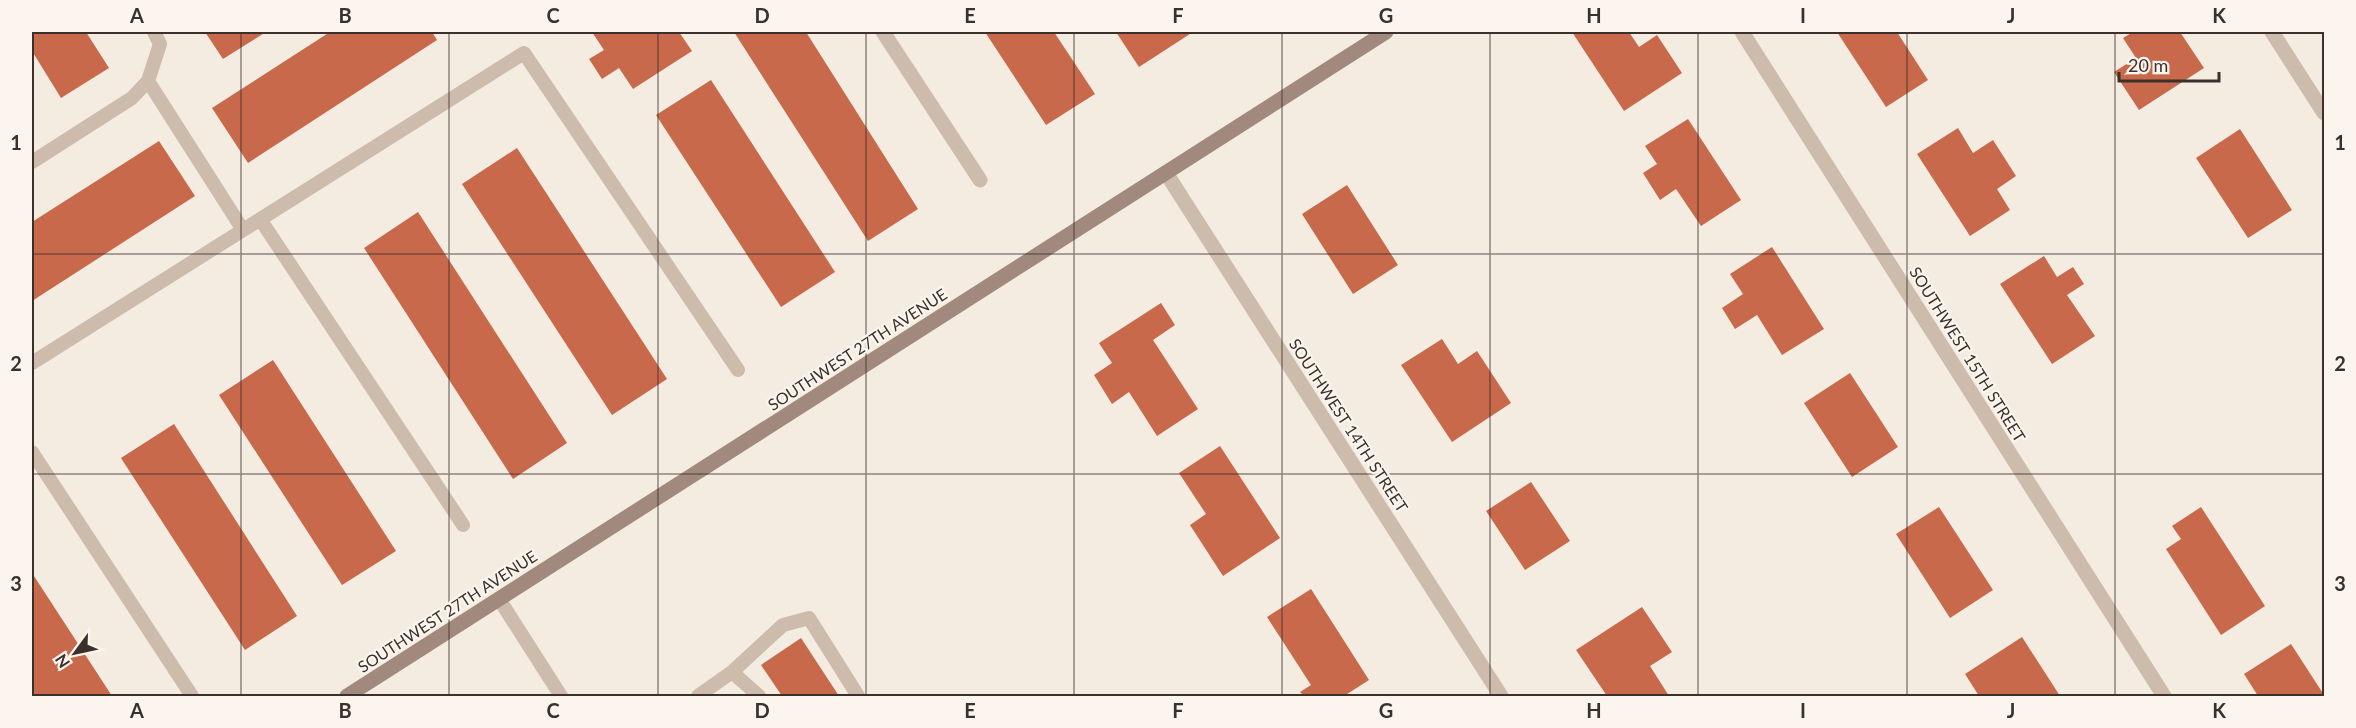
<svg xmlns="http://www.w3.org/2000/svg" width="2356" height="728" font-family="Lato,sans-serif">
  <rect width="100%" height="100%" fill="#f4ebe1"/>
  <path fill="#c8694b" d="M32,32H86L109,68L61,98L32,51Z
    M205,32H266L223,59Z
    M330,32H432L437,40L248,163L212,108Z
    M592,32H679L692,51L633,89L619,68L602,79L589,59L604,50Z
    M734,32H806L918,209L868,241Z
    M985,32H1054L1095,94L1046,125Z
    M1116,32H1193L1139,67Z
    M1572,32H1629L1639,47L1657,35L1682,73L1624,111Z
    M1837,32H1897L1928,80L1886,107Z
    M2133,32H2180L2204,68L2139,110L2114,72L2136,58L2123,38Z
    M711,80L835,272L781,307L656,115Z
    M1688,119L1741,200L1701,226L1676,189L1660,200L1643,173L1657,164L1645,146Z
    M1958,128L1973,153L1993,140L2016,176L1997,189L2010,210L1970,236L1917,154Z
    M2240,129L2292,210L2248,238L2196,158Z
    M159,141L195,196L32,301V222Z
    M517,148L667,379L612,415L462,184Z
    M1347,185L1398,265L1353,294L1302,214Z
    M418,212L567,443L513,479L364,248Z
    M1772,247L1824,329L1782,355L1757,315L1735,329L1722,308L1743,294L1730,274Z
    M2044,256L2057,277L2073,267L2084,284L2067,295L2095,336L2052,364L2000,284Z
    M1161,303L1175,325L1153,340L1198,409L1157,436L1129,392L1112,404L1094,375L1112,363L1099,343Z
    M1442,339L1458,364L1477,351L1511,403L1452,442L1401,365Z
    M273,360L396,551L342,585L219,395Z
    M1850,373L1898,447L1852,477L1804,403Z
    M174,424L297,616L245,650L121,458Z
    M1220,446L1280,538L1223,576L1190,525L1206,514L1179,473Z
    M1531,482L1570,541L1525,570L1486,511Z
    M1939,507L1993,590L1950,618L1896,534Z
    M2201,507L2265,606L2221,635L2166,549L2181,539L2172,526Z
    M32,573L112,696H35L32,691Z
    M1311,589L1369,680L1344,696H1304L1300,692L1311,685L1267,617Z
    M1642,607L1672,652L1650,666L1669,696H1607L1576,650Z
    M2022,637L2060,696H1979L1965,674Z
    M801,638L839,696H782L761,665Z
    M2291,644L2324,695V696H2258L2244,674Z"/>
  <g fill="none" stroke-linecap="round" stroke-linejoin="round">
    <path stroke="#cdbbac" stroke-width="14" d="M148,81L243,230
      M32,162L132,98L148,81L160,44L154,32
      M260,219L463,525
      M32,363L524,53L738,370
      M32,452L192,696
      M499,599L561,696
      M732,672L783,625L809,618L858,696
      M698,696L732,672L759,696"/>
    <path stroke="#cdbbac" stroke-width="15" d="M883,32L980,180
      M1742,32L2164,696
      M2272,32L2324,113
      M1166,173L1501,696"/>
    <path stroke="#a18a7d" stroke-width="15" d="M347,696L1386,32"/>
  </g>
  <path fill="none" stroke="#3b302b" stroke-width="1.5" stroke-opacity="0.55" d="M241,32V696M449,32V696M658,32V696M866,32V696M1074,32V696M1282,32V696M1490,32V696M1698,32V696M1907,32V696M2115,32V696M32,254H2324M32,474H2324"/>
  <g text-anchor="middle" dominant-baseline="central" stroke-width="4.5" stroke-linejoin="round" paint-order="stroke">
    <g font-size="16" fill="#3b302b" stroke="#fbf5ee">
      <text transform="translate(857 349) rotate(-33)">SOUTHWEST 27TH AVENUE</text>
      <text transform="translate(1968 354) rotate(58)">SOUTHWEST 15TH STREET</text>
      <text transform="translate(1349 425) rotate(57)">SOUTHWEST 14TH STREET</text>
      <text transform="translate(447 611) rotate(-33)">SOUTHWEST 27TH AVENUE</text>
    </g>
  </g>
  <rect width="2356" height="728" fill="none" stroke="#fbf5ee" stroke-width="66"/>
  <g transform="translate(75 653) rotate(237)" stroke="#fbf5ee" stroke-width="4.5" paint-order="stroke">
  <path d="M0-4.5L10 22L0 15L-10 22Z" fill="#3b302b"/>
  <text y="-9" font-size="16" font-weight="bold" text-anchor="middle" fill="#3b302b">N</text>
  </g>
  <path d="M2119 72v9h100v-9" fill="none" stroke="#3b302b" stroke-width="3"/>
  <text x="2128" y="72" font-size="18" fill="#3b302b" stroke="#fbf5ee" stroke-width="4.5" paint-order="stroke">20 m</text>
  <rect x="33" y="33" width="2290" height="662" fill="none" stroke="#3b302b" stroke-width="2"/>
  <g font-size="20" text-anchor="middle" font-weight="bold" fill="#3b302b">
    <text x="137" y="23">A</text>
    <text x="345" y="23">B</text>
    <text x="553" y="23">C</text>
    <text x="762" y="23">D</text>
    <text x="970" y="23">E</text>
    <text x="1178" y="23">F</text>
    <text x="1386" y="23">G</text>
    <text x="1594" y="23">H</text>
    <text x="1803" y="23">I</text>
    <text x="2011" y="23">J</text>
    <text x="2219" y="23">K</text>
    <text x="16" y="150">1</text>
    <text x="2340" y="150">1</text>
    <text x="16" y="371">2</text>
    <text x="2340" y="371">2</text>
    <text x="16" y="591">3</text>
    <text x="2340" y="591">3</text>
    <text x="137" y="718">A</text>
    <text x="345" y="718">B</text>
    <text x="553" y="718">C</text>
    <text x="762" y="718">D</text>
    <text x="970" y="718">E</text>
    <text x="1178" y="718">F</text>
    <text x="1386" y="718">G</text>
    <text x="1594" y="718">H</text>
    <text x="1803" y="718">I</text>
    <text x="2011" y="718">J</text>
    <text x="2219" y="718">K</text>
  </g>
</svg>
